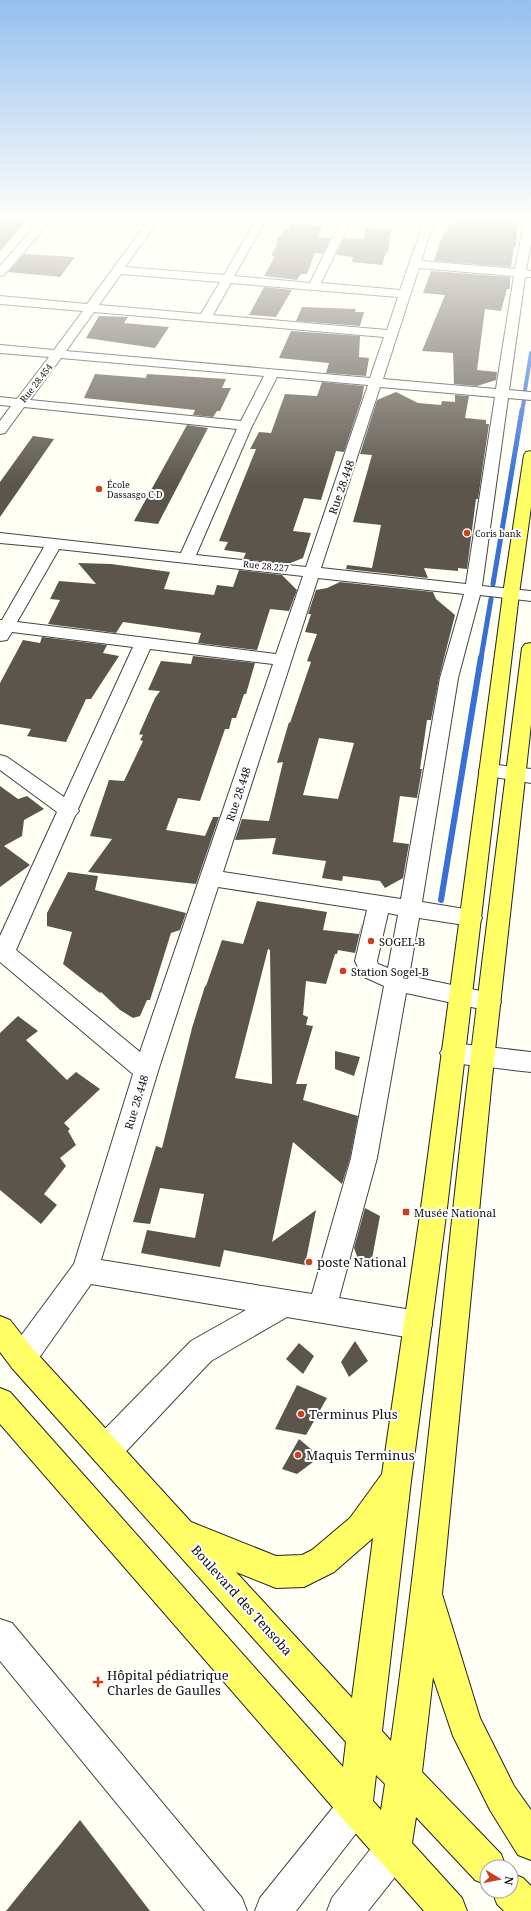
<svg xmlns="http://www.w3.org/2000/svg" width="531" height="1911" font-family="'Noto Serif',serif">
  <rect width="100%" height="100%" fill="#fffff5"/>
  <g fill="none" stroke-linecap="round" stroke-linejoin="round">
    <path stroke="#3871d6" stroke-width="4" d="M525,390L531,353
      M522,411L524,400"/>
    <path stroke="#3871d6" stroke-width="5" d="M493,584L522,410
      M481,658L491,599"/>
    <path stroke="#3871d6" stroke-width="6" d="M441,900L481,657"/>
  </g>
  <path fill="#5b554c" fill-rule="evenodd" d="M0,218H29L0,251Z
    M454,218H518L516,247H514L511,267L434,261L440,242Z
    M291,223L322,226L318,237L331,238L323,254L315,253L307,274H301L297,280L264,276L275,256H271L277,245V236H281L284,229L288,230Z
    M366,228L391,230L388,252H386L382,265L352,262L353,257L336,255L344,238L364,239Z
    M24,254L75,257L60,277L8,272Z
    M431,271L510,277V289H507L501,311L485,309L477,370L497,372L496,380L477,386L454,384L453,353L422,351L445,295L423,293Z
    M264,287L292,290L276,317L249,315Z
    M302,307L356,309L355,312H364L360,326L296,321Z
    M99,316L128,317L124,323L169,327L155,348L86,338Z
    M291,331L360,336L359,357L369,358L366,376L326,373L329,363L279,358Z
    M95,374L146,378L147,374L226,379L222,388H231L220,411H217L213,417L193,415L195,410L84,398Z
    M322,382L364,386L362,398L344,452L336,451L321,500L304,498L293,531L311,533L303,558L288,564L243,559L246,553L224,550L228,542L219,541L256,449H250L259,432L271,433L285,394L317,396Z
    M396,392L418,403L441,405L442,401L455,402V395L469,396L465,418L486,420V424H489L478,499H476L467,569L458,568V571L424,568L428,578L346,569L347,565L372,568L381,525L353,522L372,455L360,454L377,400Z
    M187,425L208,428L158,524L134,521Z
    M33,436L54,439L0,517V482Z
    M78,563L111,564L170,572L164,589L214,595L217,585L233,587L239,570L282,575L297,590L289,611L270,609L257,650L198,643L201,633L123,622L116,633L48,624L60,600L50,599L59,581L96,584Z
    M340,582L433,592L436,599L455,615L439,678L431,720H427L420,769H422L417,798L400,796L393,842L409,844L403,878L385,888L380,881L343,876L342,881L322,878L326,861L272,854L276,838L235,840L242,819L269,821L283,762L277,763L289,722L290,723L311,662L307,661L317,634L305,632L311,614H308L316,590L327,588ZM319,738L354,743L338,799L303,795Z
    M42,637L107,645L103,653L119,656L91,699H86L66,742L27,736L31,729L0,724V683L23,640L40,643Z
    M193,656L255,663L246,694H244L236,718H232L229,729H225L200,801L178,798L166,830L205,836L213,817H219L196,884L88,872L112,839L90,836L109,780L124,781L143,741L140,740L143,735L139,734L155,698L160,691L148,690L161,661L191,664Z
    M0,786L18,799L27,796L44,809L24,820L22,836L4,846L30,865L0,887Z
    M68,872L98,876L95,890L186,913L180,930L171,933L150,1000H147L140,1016L133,1018L120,1010L101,992L100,993L63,964L72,932L47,926V913Z
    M257,901L327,912L323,930L359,934L363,920L355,953L338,950L337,954H335L326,984L306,981L303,1015L308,1017L306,1025L313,1026L296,1084H307L303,1100L358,1116L350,1158L342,1184L293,1142L272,1242L316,1210L305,1265L224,1250L220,1267L141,1253L147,1230L195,1238L204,1194L160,1188L150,1224L133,1222L156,1146L162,1148L192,1028L205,986H206L222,940L243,944ZM268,949L270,950L272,1084L235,1078Z
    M18,1016L38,1031L26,1040L67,1080L76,1072L100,1089L64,1123L70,1129L68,1131L76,1145L60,1158L66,1166L44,1194L57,1205L41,1224L0,1190V1033Z
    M335,1051L360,1057L354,1076L335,1069Z
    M365,1208L380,1216L371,1264L358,1259L354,1248Z
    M355,1341L368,1361L349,1377L341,1362Z
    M299,1343L314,1356L303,1374L286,1359Z
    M297,1385L327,1398L306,1435L275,1429Z
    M299,1439L312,1450L313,1462L297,1474L282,1469Z
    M80,1820L150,1911H6Z"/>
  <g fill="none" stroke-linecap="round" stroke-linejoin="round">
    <defs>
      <path id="minor" d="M42,218H53L4,275L0,276V266Z
        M150,218H160L125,267L224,275L257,218H267L234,276L310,283L342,218H352L321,283L400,290L425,218H435L421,261L515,269L525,218H531V242L526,270L531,271V277H525L509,390L531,392V400L508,398L482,586L531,591V601L480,595L458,678L422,902L471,910L479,912L482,918L479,924L471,926L419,918L409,976L490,993L498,996L501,1002L498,1008L490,1011L406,993L377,1158L339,1298L418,1311L428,1315L432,1325L428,1335L418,1339L287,1317L211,1361L117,1461L106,1465L95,1461L91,1450L95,1439L191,1341L246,1310L91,1284L32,1368L22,1372L12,1368L8,1358L12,1348L74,1264L133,1074L0,962V936L57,812L0,770V755L7,757L64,797L133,647L12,632L7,640L0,641V620H2L44,547L0,543V533L181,553L237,429L24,407L5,433L0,434V421L11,406L0,405V397L17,399L49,357L0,353V345L54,350L83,311L0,304V296L87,304ZM419,268L514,276L496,389L383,379ZM121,274L220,282L201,314L99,305ZM231,283L398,297L387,330L213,315ZM94,312L384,337L370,378L66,351ZM61,358L264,376L241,421L30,400ZM277,377L368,385L306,567L196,555L252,426ZM380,387L495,397L466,584L321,568ZM59,549L303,576L276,654L17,622ZM318,578L464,594L440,678L401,899L223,872ZM150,649L273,664L140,1052L16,950L75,816L79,811L78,809ZM218,887L367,910L355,961L362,976L384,986L351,1158L312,1294L101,1260L158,1071ZM388,913L398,915L388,968L378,964L377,961Z
        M489,764L531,769V783L482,775L479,770L482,765Z
        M452,1043L531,1052V1072L452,1063L444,1060L440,1053L444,1046Z
        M0,1619L12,1623L242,1898L247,1911H205L0,1661Z
        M355,1789L367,1795L373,1807L367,1819L296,1911H255L260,1898L343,1795Z
        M393,1832L406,1837L411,1850L406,1863L368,1911H327L332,1898L380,1837Z"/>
      <path id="major" d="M531,451V507L519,594L447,1208L411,1481L382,1731L391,1741C419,1543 438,1345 460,1147C479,981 501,814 522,648L525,644L531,643V724L492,1078L442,1594L480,1718L514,1786L531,1810V1860L518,1855L490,1810L453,1736L433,1677L422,1772L501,1854L506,1867H487V1885L475,1880L416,1817L412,1843L462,1898L467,1911H424L343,1819L0,1424V1388L10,1392L343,1767L346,1742L12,1368L0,1352V1316L10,1320L32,1348L191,1522L276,1556L302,1555L312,1550L350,1518L382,1474L421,1208L503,594L524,455L526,452ZM373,1538L352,1698L236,1572L276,1588L304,1587L334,1572ZM376,1775L385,1784L381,1810L373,1801Z
        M511,1873L523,1878L531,1886V1911H504L497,1904L492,1891H511Z"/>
    </defs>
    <use href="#minor" stroke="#444" stroke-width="2"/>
    <use href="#major" stroke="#222" stroke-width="2"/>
    <use href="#minor" fill="#fff" fill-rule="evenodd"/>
    <use href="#major" fill="#fffe65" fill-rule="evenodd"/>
  </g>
  <linearGradient id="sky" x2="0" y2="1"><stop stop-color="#94bfef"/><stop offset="0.45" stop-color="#fffffa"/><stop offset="1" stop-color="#fffffa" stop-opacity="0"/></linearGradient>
  <rect width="531" height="485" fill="url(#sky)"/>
  <g fill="#cb401e" stroke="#fff" stroke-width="1.5">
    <circle cx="99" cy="489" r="4"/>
    <circle cx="467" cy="533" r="4"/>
    <circle cx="371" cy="941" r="4"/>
    <circle cx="343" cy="971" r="4"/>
    <rect x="402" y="1208" width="8" height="8" rx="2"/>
    <circle cx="309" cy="1262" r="4"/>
    <circle cx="301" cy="1414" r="4"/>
    <circle cx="298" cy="1455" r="4"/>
    <path d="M96 1676h4v4h4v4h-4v4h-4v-4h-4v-4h4z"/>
  </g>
  <g text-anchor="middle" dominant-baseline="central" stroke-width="4" stroke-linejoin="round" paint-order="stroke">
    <g font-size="9" fill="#111" stroke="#fff">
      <text transform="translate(36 383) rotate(-52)">Rue 28.454</text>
      <text transform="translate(266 566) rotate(6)">Rue 28.227</text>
    </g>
    <g font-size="9" fill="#111" stroke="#fff" text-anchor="start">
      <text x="107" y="484">École<tspan x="107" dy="10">Dassasgo C D</tspan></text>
      <text x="475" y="533">Coris bank</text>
    </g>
    <g font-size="11" fill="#111" stroke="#fff">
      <text transform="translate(341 487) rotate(-71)">Rue 28.448</text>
      <text transform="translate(238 794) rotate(-72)">Rue 28.448</text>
      <text transform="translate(136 1102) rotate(-73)">Rue 28.448</text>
    </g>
    <g font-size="11" fill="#111" stroke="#fff" text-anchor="start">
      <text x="379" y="941">SOGEL-B</text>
      <text x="351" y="971">Station Sogel-B</text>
      <text x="414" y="1212">Musée National</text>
    </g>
    <g font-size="13" fill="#111" stroke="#fff" text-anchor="start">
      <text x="317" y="1262">poste National</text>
      <text x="309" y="1414">Terminus Plus</text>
      <text x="306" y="1455">Maquis Terminus</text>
      <text x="107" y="1675">Hôpital pédiatrique<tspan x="107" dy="15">Charles de Gaulles</tspan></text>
    </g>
    <g font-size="13" fill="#111" stroke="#fff">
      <text transform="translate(242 1600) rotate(48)">Boulevard des Tensoba</text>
    </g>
  </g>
  <g transform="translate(499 1879) rotate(100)"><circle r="19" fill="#ffffff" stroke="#a0a0a0"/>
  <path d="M0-3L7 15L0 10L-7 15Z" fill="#cb401e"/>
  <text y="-6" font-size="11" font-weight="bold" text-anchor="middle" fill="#111111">N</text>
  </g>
</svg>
